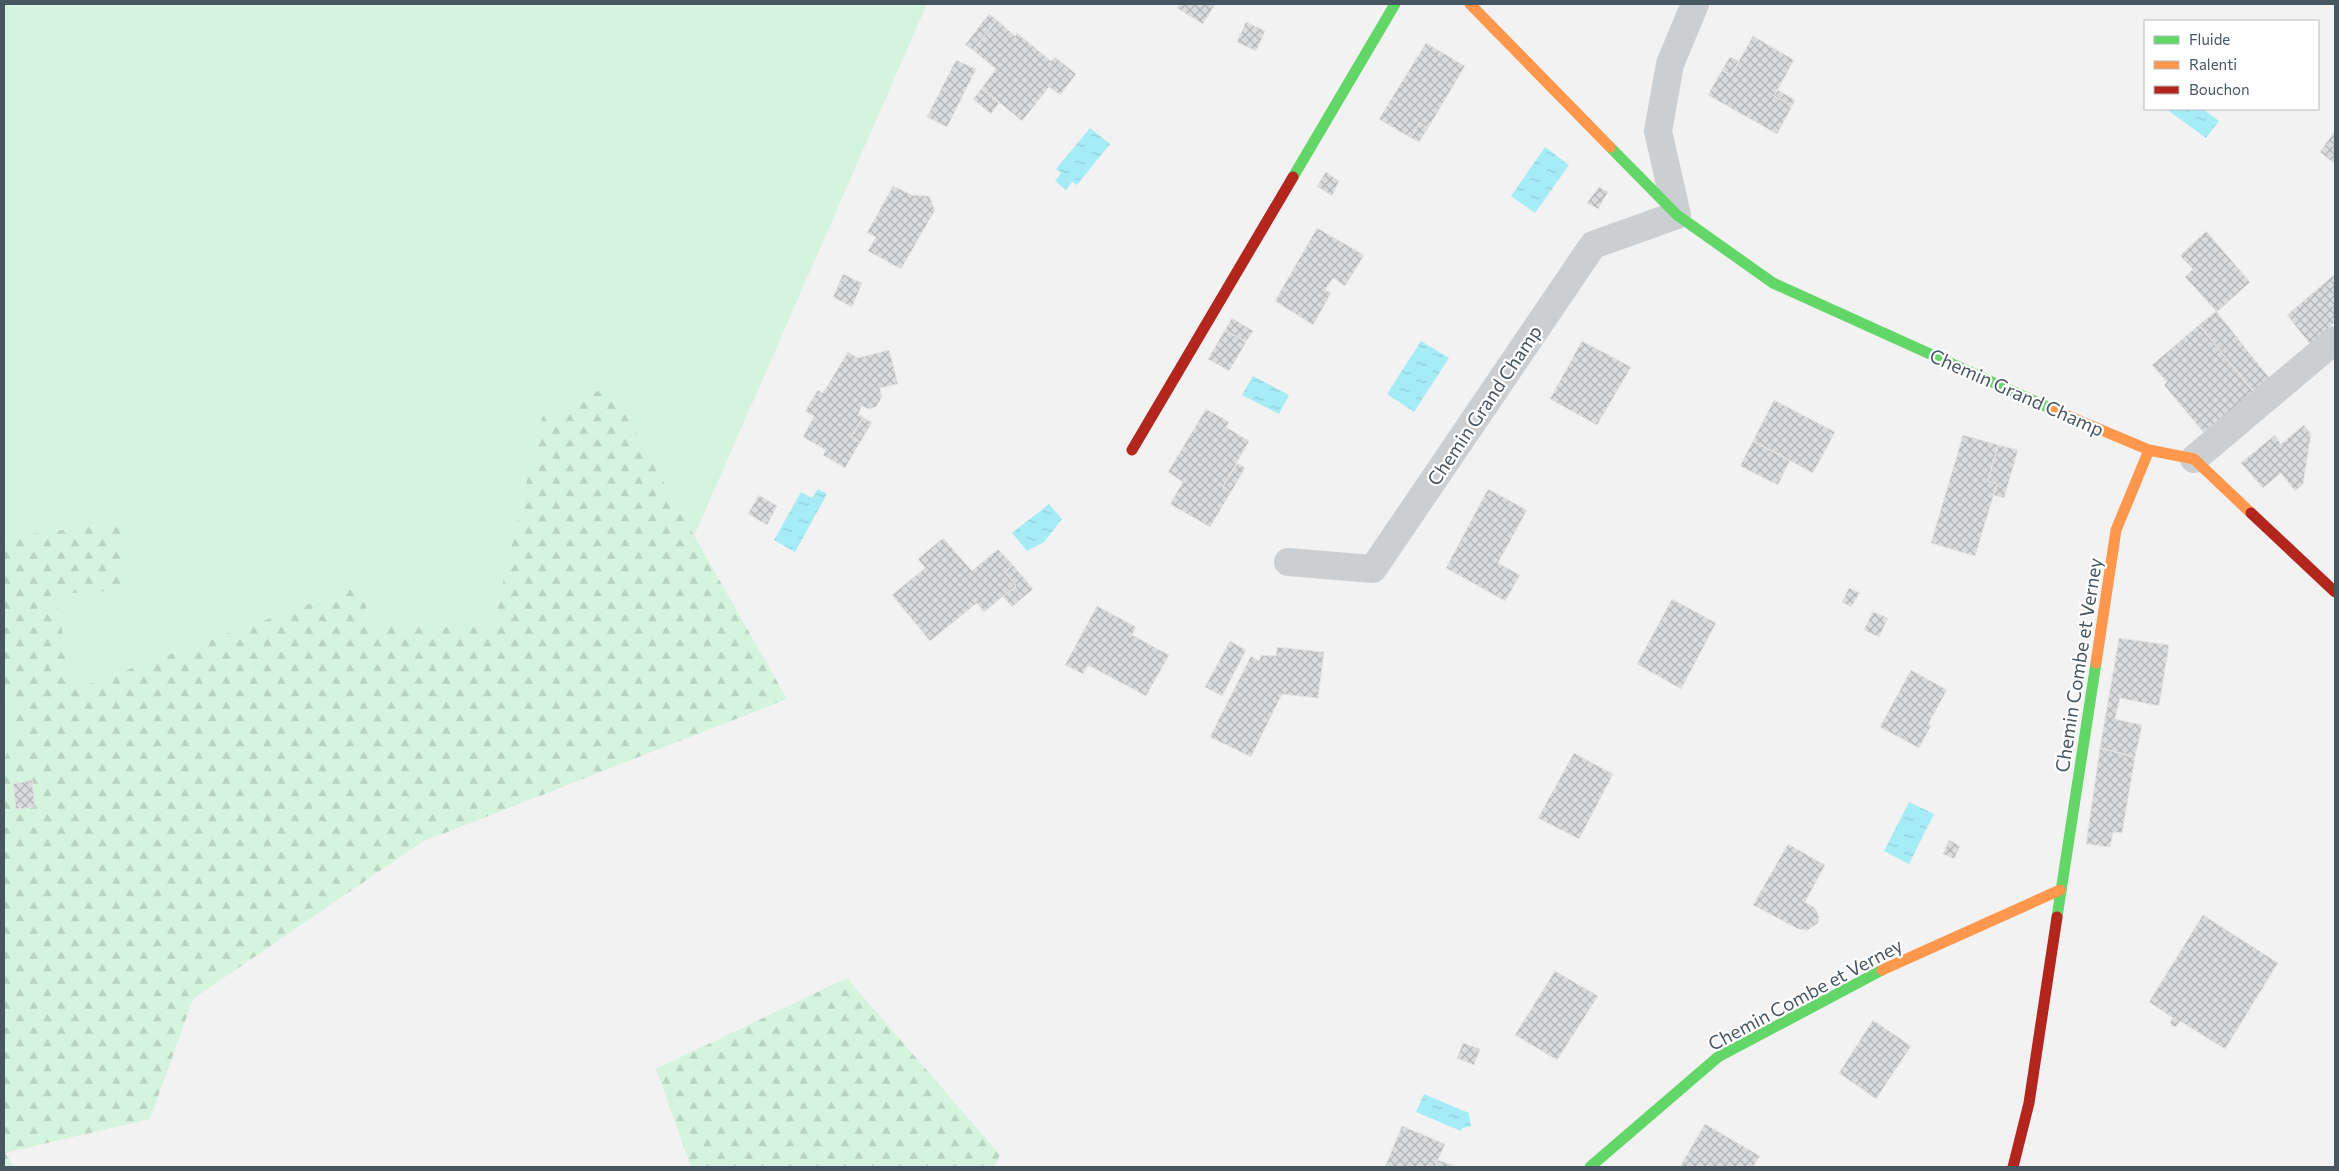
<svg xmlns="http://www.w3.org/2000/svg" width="2339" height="1171" font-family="Commissioner,sans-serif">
  <defs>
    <pattern id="forest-firs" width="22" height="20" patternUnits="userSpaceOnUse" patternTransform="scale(1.25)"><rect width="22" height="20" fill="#d5f4dd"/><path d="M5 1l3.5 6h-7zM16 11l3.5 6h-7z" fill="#b8d3c0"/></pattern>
    <pattern id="water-ripples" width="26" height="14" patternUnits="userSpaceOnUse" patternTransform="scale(1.25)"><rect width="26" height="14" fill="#a5ecf6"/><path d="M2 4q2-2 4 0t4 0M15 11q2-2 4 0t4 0" fill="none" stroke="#8fccd5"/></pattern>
    <pattern id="building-cross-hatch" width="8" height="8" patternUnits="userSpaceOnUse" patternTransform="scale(1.25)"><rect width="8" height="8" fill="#dadbdc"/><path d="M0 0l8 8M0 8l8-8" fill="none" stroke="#b3b4b6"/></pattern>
  </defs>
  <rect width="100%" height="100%" fill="#f3f2f2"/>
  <path fill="#d5f4dd" d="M4,4H927L694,536L609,386L542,418L493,625L373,627L359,586L72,690L56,593L120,523L4,537Z
    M4,684L18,733L4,759Z"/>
  <path fill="url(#forest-firs)" d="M609,386L787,699L422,842L193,999L150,1119L5,1153L14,1167H4V759L18,733L4,684V537L120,523L125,590L56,594L72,690L359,586L373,627L493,625L542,417Z
    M847,978L1000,1155L994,1167H691L656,1069Z"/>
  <path fill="url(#water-ripples)" d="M2166,109H2203L2219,121L2206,138Z
    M1090,128L1110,144L1077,185L1072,182L1066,190L1055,181L1061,173L1056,169Z
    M1545,147L1569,165L1535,213L1511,196Z
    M1421,341L1449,358L1414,412L1387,394Z
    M1253,376L1289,395L1279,414L1242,395Z
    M818,489L827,494L795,552L774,540L801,492L812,498Z
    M1049,504L1062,519L1044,542L1027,551L1012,533Z
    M1909,802L1934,814L1909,864L1884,851Z
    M1424,1094L1469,1113L1471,1126L1462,1128L1461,1131L1416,1112Z"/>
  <path fill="url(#building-cross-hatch)" stroke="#e4e4e5" d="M1180,4H1215L1203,24L1177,8Z
    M989,14L997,20L973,50L965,45Z
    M997,20L1015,36L1017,33L1051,61L1055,57L1076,74L1060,95L1049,87L1022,121L982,88L996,69L973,50Z
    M1246,22L1265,31L1256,51L1237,42Z
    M1753,36L1794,60L1774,96L1792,106L1777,134L1708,95L1722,70L1731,75Z
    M1426,43L1465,66L1428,128L1419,123L1411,138L1379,119Z
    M1730,57L1739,61L1731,75L1722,70Z
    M956,60L976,69L947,127L927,117Z
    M982,88L999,103L991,114L973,99Z
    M1778,90L1795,100L1792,106L1774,96Z
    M1419,123L1428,128L1419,142L1411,138Z
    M2334,132L2335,133V164L2320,152Z
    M1326,172L1339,181L1332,196L1317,186Z
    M893,186L912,195L929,196L935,210L901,269L868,251L876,237L867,233Z
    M1599,187L1608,192L1598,209L1587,203Z
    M1317,228L1364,255L1345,286L1333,278L1325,290L1331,293L1313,325L1275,301Z
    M2206,231L2250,282L2217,312L2185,277L2193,269L2180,256Z
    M843,274L862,283L852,307L833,297Z
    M2335,274V322L2310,344L2287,315Z
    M2216,311L2270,379L2254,392L2199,325Z
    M1232,318L1253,331L1246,342L1225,330Z
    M2199,325L2254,392L2204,433L2164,385L2167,382L2152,365Z
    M1225,330L1246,342L1229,371L1208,359Z
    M1582,341L1631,367L1597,425L1550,399Z
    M889,350L898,384L880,388L882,397L876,407L868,409L862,406L858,414L863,417L851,437L860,442L845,468L823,455L826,450L803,437L814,416L805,411L818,390L823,393L848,352L858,358Z
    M1774,400L1835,432L1813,473L1753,441Z
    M1206,409L1229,422L1226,427L1249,441L1223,487L1231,492L1210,527L1170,504L1183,482L1168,472Z
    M863,417L872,423L860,442L851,437Z
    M2304,425L2311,434L2303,484L2295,491L2281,473L2263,488L2241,463L2275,435L2281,444Z
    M1963,435L1998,445L1988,481L1997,484L1975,556L1931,543Z
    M1753,441L1790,460L1778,485L1740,466Z
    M1998,445L2018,450L2004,498L1993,495L1997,484L1988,481Z
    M1237,463L1245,468L1231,492L1223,487Z
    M1488,489L1527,510L1498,563L1520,575L1505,601L1446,568Z
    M759,495L777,506L767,525L748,514Z
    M943,538L972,571L998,549L1013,565L1005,572L1016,586L984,612L977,603L930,641L892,595L925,568L918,559Z
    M1013,565L1033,589L1012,607L1003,596L1016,586L1005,572Z
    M1849,588L1860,593L1851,607L1842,602Z
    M1672,599L1716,623L1681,689L1637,664Z
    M1097,606L1136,627L1132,635L1169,655L1146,696L1088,665L1083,674L1065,665Z
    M1873,612L1888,618L1879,637L1864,630Z
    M2119,638L2169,645L2159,706L2120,698L2115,719L2142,725L2135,757L2100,748Z
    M1230,641L1246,650L1222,696L1205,687Z
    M1277,647L1324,652L1318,698L1282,694L1251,757L1210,737L1251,656L1259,661L1261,655L1276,656Z
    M1911,670L1947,690L1928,724L1931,726L1919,748L1880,727Z
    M2100,748L2135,757L2122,833L2113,832L2110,847L2086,844Z
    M1574,753L1613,774L1579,839L1538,818Z
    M32,780L35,807L16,809L13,784Z
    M1949,840L1960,846L1954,859L1943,854Z
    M1788,844L1825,865L1805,902L1815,908L1819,916L1818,923L1808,930L1798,929L1753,905Z
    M2203,915L2278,963L2225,1049L2180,1021L2176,1027L2172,1026L2170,1022L2173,1018L2149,1002Z
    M1555,971L1598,996L1557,1060L1515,1035Z
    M1873,1020L1911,1046L1876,1099L1839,1073Z
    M1463,1043L1480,1049L1474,1065L1457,1058Z
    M1705,1124L1760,1156L1753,1167H1680Z
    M1402,1126L1445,1144L1435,1167H1385Z
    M1438,1160L1454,1166L1453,1167H1435Z"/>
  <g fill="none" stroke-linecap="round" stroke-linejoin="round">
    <path stroke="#cbcfd2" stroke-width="28" d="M2194,459L2335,340
      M1288,562L1373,569L1593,245L1677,215L1658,131L1670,64L1695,4"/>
    <path stroke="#63d668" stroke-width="11" d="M1610,147L1677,215L1773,283L2054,410
      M1293,177L1395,4
      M2057,917L2096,663
      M1590,1167L1718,1057L1882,970"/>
    <path stroke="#ff974d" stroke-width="11" d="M1470,4L1610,147
      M2054,410L2149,450L2194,459L2251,513
      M2096,663L2116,530L2149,450
      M1882,970L2060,890"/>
    <path stroke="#b3261e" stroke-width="11" d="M1132,450L1293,177
      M2251,513L2335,592
      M2013,1167L2029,1103L2057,917"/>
  </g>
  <g text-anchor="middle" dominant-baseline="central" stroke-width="4.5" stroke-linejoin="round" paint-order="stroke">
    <g font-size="19" fill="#475761" stroke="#fff">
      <text transform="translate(2017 392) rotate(24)">Chemin Grand Champ</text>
      <text transform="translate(1484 405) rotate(-56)">Chemin Grand Champ</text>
      <text transform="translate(2078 665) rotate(-81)">Chemin Combe et Verney</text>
      <text transform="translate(1805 994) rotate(-28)">Chemin Combe et Verney</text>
    </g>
  </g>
  <rect width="2339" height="1171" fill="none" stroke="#475761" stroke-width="10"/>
  <rect x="2144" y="20" width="175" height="90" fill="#ffffff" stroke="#b5bcc0"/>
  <rect x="2154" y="36" width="25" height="8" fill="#63d668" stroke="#b5bcc0"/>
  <text x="2189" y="45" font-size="15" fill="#475761">Fluide</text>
  <rect x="2154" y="61" width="25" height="8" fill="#ff974d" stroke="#b5bcc0"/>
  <text x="2189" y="70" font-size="15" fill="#475761">Ralenti</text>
  <rect x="2154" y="86" width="25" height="8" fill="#b3261e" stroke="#b5bcc0"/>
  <text x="2189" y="95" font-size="15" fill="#475761">Bouchon</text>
</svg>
